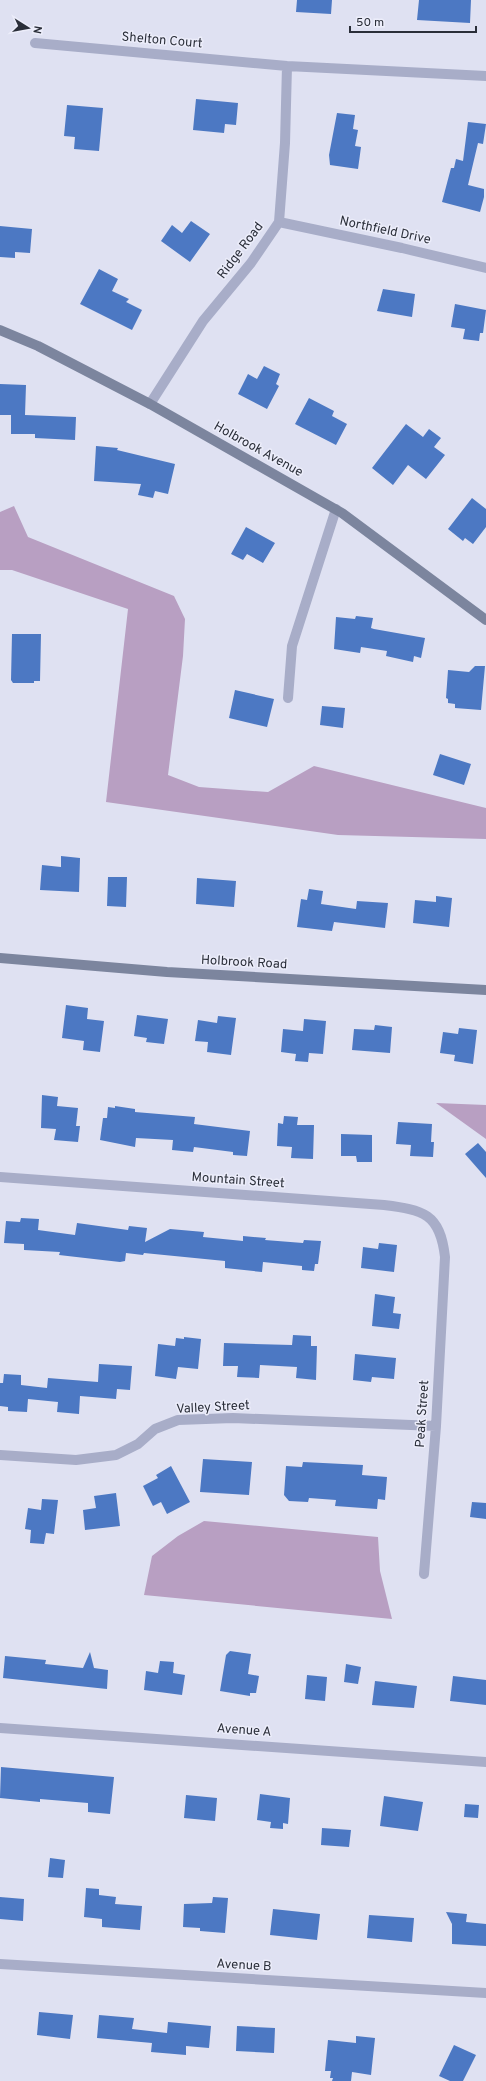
<svg xmlns="http://www.w3.org/2000/svg" width="486" height="2081" font-family="Overpass,sans-serif">
  <rect width="100%" height="100%" fill="#dfe1f2"/>
  <path fill="#b89fc2" d="M14,506L28,537L174,596L185,619L183,656L168,775L199,787L268,792L314,766L486,808V839L338,835L106,802L128,609L12,570H0V512Z
    M436,1103L486,1105V1139Z
    M204,1521L378,1537L380,1571L392,1619L144,1595L152,1556L178,1536Z"/>
  <path fill="#4c78c3" d="M297,0H332L331,14L296,12Z
    M419,0H471L470,23L417,20Z
    M196,99L238,103L236,125L225,124L224,133L193,130Z
    M67,105L103,108L99,151L74,149L75,137L64,136Z
    M337,113L355,115L353,129L358,130L355,146L361,147L358,169L330,165L329,155Z
    M468,122L486,124L483,144L478,143L468,185L484,189V197L480,212L442,202L451,168H454L456,159L463,161Z
    M191,221L210,234L190,262L161,241L172,225L182,233Z
    M0,226L32,229L30,253L15,252V258L0,257Z
    M99,269L118,279L112,291L129,299L126,302L142,310L132,330L80,304Z
    M383,289L415,294L412,317L377,311Z
    M455,304L486,310L483,333H480L479,341L463,339L465,329L451,327Z
    M264,366L280,374L276,384L279,386L267,409L238,394L248,374L257,379Z
    M0,384L26,385L25,415L76,417L75,440L35,438V434H11V415H0Z
    M309,398L334,411L332,416L347,424L336,445L295,424Z
    M406,424L423,437L429,429L441,438L434,447L445,455L426,479L408,465L393,485L372,468Z
    M96,446L118,448L117,450L175,464L168,494L155,491L153,498L138,495L141,484L94,481Z
    M472,498L486,509V527L473,544L465,538L463,541L448,529Z
    M246,527L275,543L263,563L247,554L243,560L231,554Z
    M356,616L373,618L371,628L374,629L425,638L421,658L414,656L413,662L386,656L387,651L361,647L360,653L334,649L336,617L355,619Z
    M12,634H41L40,681H34V683H13L11,680Z
    M475,666H485L481,710L455,708V704L448,703V699L446,698L448,670L469,672Z
    M235,690L274,699L267,727L229,718Z
    M322,706L345,708L343,728L320,725Z
    M440,754L471,764L464,785L433,775Z
    M61,856L80,858L79,892L40,890L42,865L61,867Z
    M108,877H127L126,907L107,906Z
    M197,878L236,881L234,907L196,904Z
    M309,889L323,891L321,904L356,909L357,901L388,903L385,928L334,922L332,931L297,927L301,899L307,900Z
    M436,896L452,898L449,927L413,923L415,900L436,902Z
    M66,1005L88,1008L87,1019L104,1021L100,1052L83,1050L84,1041L62,1038Z
    M137,1015L168,1019L164,1044L146,1042L147,1038L134,1036Z
    M218,1016L236,1018L231,1055L207,1052L208,1042L195,1041L198,1020L217,1023Z
    M304,1019L326,1021L323,1054L309,1053L308,1062L295,1061L296,1054L281,1052L283,1029L303,1031Z
    M375,1025L392,1027L390,1053L352,1050L354,1029L374,1030Z
    M459,1028L477,1030L473,1064L454,1061L455,1055L440,1053L443,1032L458,1034Z
    M42,1095L58,1097L57,1106L78,1108L76,1126H80L78,1142L54,1140L56,1129L41,1128Z
    M115,1106L135,1109V1112L195,1117L194,1124L250,1131L247,1156L233,1155V1152L194,1147L193,1152L172,1150L173,1140L136,1138L135,1147L100,1140L103,1118H107L108,1107L115,1108Z
    M284,1116L298,1117L297,1125H314L313,1159L291,1158L292,1147L277,1146L278,1123L283,1124Z
    M398,1122L432,1124L431,1142H434L433,1157L410,1156L411,1145L396,1144Z
    M341,1134L372,1135V1162H357L356,1156H341Z
    M478,1143L486,1152V1178L465,1154Z
    M21,1218L39,1219L38,1230L75,1235L77,1223L128,1230L129,1226L147,1228L145,1242L170,1229L204,1232L203,1237L243,1241V1236L266,1238L265,1240L303,1243L304,1240L321,1241L318,1264H315L314,1271L302,1270V1266L263,1262L262,1272L225,1268V1261L144,1253L143,1255L126,1253L125,1261L120,1262L59,1255L60,1252L24,1250V1244L4,1243L6,1221L20,1222Z
    M379,1243L397,1245L394,1272L361,1268L363,1247L378,1249Z
    M375,1294L395,1297L393,1313L401,1314L399,1329L372,1326Z
    M293,1335L311,1336V1346H317L316,1380L296,1378L297,1367L260,1365L259,1378L237,1377L238,1366H223L224,1343L292,1345Z
    M184,1337L201,1339L198,1369L178,1367L176,1379L155,1376L158,1344L175,1346L176,1338L184,1339Z
    M355,1354L396,1358L394,1379L372,1377L371,1382L353,1380Z
    M99,1364L132,1366L130,1390L117,1389L116,1399L80,1396L79,1414L57,1412L58,1402L28,1399L27,1412L8,1411V1407L0,1406V1383H3L4,1374L21,1375V1385L47,1388L48,1378L98,1382Z
    M203,1459L252,1462L249,1495L200,1492Z
    M303,1462L363,1465L362,1475L387,1477L385,1500L378,1499L377,1509L335,1506L336,1500L309,1498L308,1502L289,1501L284,1495L286,1466L302,1467Z
    M171,1466L190,1502L167,1514L161,1502L153,1506L143,1486L158,1478L156,1475Z
    M116,1493L120,1526L85,1530L83,1510L96,1508L94,1496Z
    M42,1499L58,1500L54,1534L46,1533L44,1544L30,1543L31,1530L25,1529L28,1508L41,1510Z
    M472,1502L486,1503V1519L470,1517Z
    M230,1651L251,1654L248,1674L259,1676L256,1693H250V1696L220,1691L226,1655Z
    M90,1652L94,1668L108,1670L107,1689L3,1678L5,1656L46,1660L45,1664L83,1668Z
    M160,1661L174,1662L173,1673L185,1675L182,1695L144,1690L146,1671L158,1673Z
    M346,1664L361,1667L358,1684L344,1682Z
    M307,1675L327,1677L325,1701L305,1699Z
    M453,1676L486,1680V1705L450,1701Z
    M375,1681L417,1686L414,1708L372,1705Z
    M1,1767L114,1777L110,1814L88,1812V1803L40,1799V1802L0,1798Z
    M260,1794L290,1798L288,1824L283,1823V1829L270,1828L271,1822L257,1820Z
    M186,1795L217,1798L215,1821L184,1818Z
    M384,1796L423,1802L418,1831L380,1826Z
    M465,1804L479,1805L478,1818L464,1817Z
    M322,1828L351,1830L349,1847L321,1845Z
    M50,1858L65,1860L63,1878L48,1877Z
    M86,1888L99,1889V1895L116,1897L115,1904L142,1906L140,1930L102,1927V1919L84,1917Z
    M0,1897L24,1899L23,1921L0,1919Z
    M213,1897L228,1898L225,1933L200,1931V1928L183,1927L184,1904L212,1903Z
    M273,1909L320,1914L317,1940L270,1935Z
    M446,1912L467,1914L466,1922L486,1924V1946L452,1944V1924Z
    M369,1915L414,1918L412,1942L367,1938Z
    M39,2012L73,2015L70,2039L37,2035Z
    M99,2015L134,2018L132,2029L167,2033L168,2022L211,2026L209,2048L186,2046V2055L151,2052L152,2043L97,2038Z
    M237,2026L275,2028L274,2053L236,2051Z
    M356,2036L375,2038L371,2075L352,2072L351,2081H332L333,2078H330L331,2071H325L328,2040L356,2043Z
    M454,2045L476,2055L463,2081H450L439,2076Z"/>
  <g fill="none" stroke-linecap="round" stroke-linejoin="round">
    <path stroke="#a8adc8" stroke-width="10" d="M288,698L292,646L336,509"/>
    <path stroke="#a8adc8" stroke-width="10" d="M35,43L287,66L486,76
      M279,222L402,248L486,268
      M150,404L203,321L251,263L279,222L285,143L287,66
      M0,1177L384,1205C423,1210 440,1213 445,1257L436,1426L424,1574
      M0,1455L76,1460L116,1455L138,1444L155,1429L178,1420L233,1418L436,1426
      M0,1728L486,1762
      M0,1964L486,1993"/>
    <path stroke="#7c859e" stroke-width="10" d="M0,330L38,346L150,404L342,513L486,620
      M0,958L167,972L486,990"/>
  </g>
  <g text-anchor="middle" dominant-baseline="central" stroke-width="3" stroke-linejoin="round" paint-order="stroke">
    <g font-size="13" fill="#2a2e39" stroke="#ecedfa">
      <text transform="translate(162 41) rotate(5)">Shelton Court</text>
      <text transform="translate(385 231) rotate(12)">Northfield Drive</text>
      <text transform="translate(241 251) rotate(-53)">Ridge Road</text>
      <text transform="translate(258 450) rotate(29)">Holbrook Avenue</text>
      <text transform="translate(244 963) rotate(3)">Holbrook Road</text>
      <text transform="translate(238 1181) rotate(4)">Mountain Street</text>
      <text transform="translate(213 1408) rotate(-3)">Valley Street</text>
      <text transform="translate(423 1414) rotate(-86)">Peak Street</text>
      <text transform="translate(244 1731) rotate(4)">Avenue A</text>
      <text transform="translate(244 1966) rotate(3)">Avenue B</text>
    </g>
  </g>
  <g transform="translate(28 28) rotate(101)" stroke="#ecedfa" stroke-width="3" paint-order="stroke">
  <path d="M0-3L7 15L0 10L-7 15Z" fill="#2a2e39"/>
  <text y="-6" font-size="11" font-weight="bold" text-anchor="middle" fill="#2a2e39">N</text>
  </g>
  <path d="M350 26v6h126v-6" fill="none" stroke="#2a2e39" stroke-width="2"/>
  <text x="356" y="26" font-size="12" fill="#2a2e39" stroke="#ecedfa" stroke-width="3" paint-order="stroke">50 m</text>
</svg>
